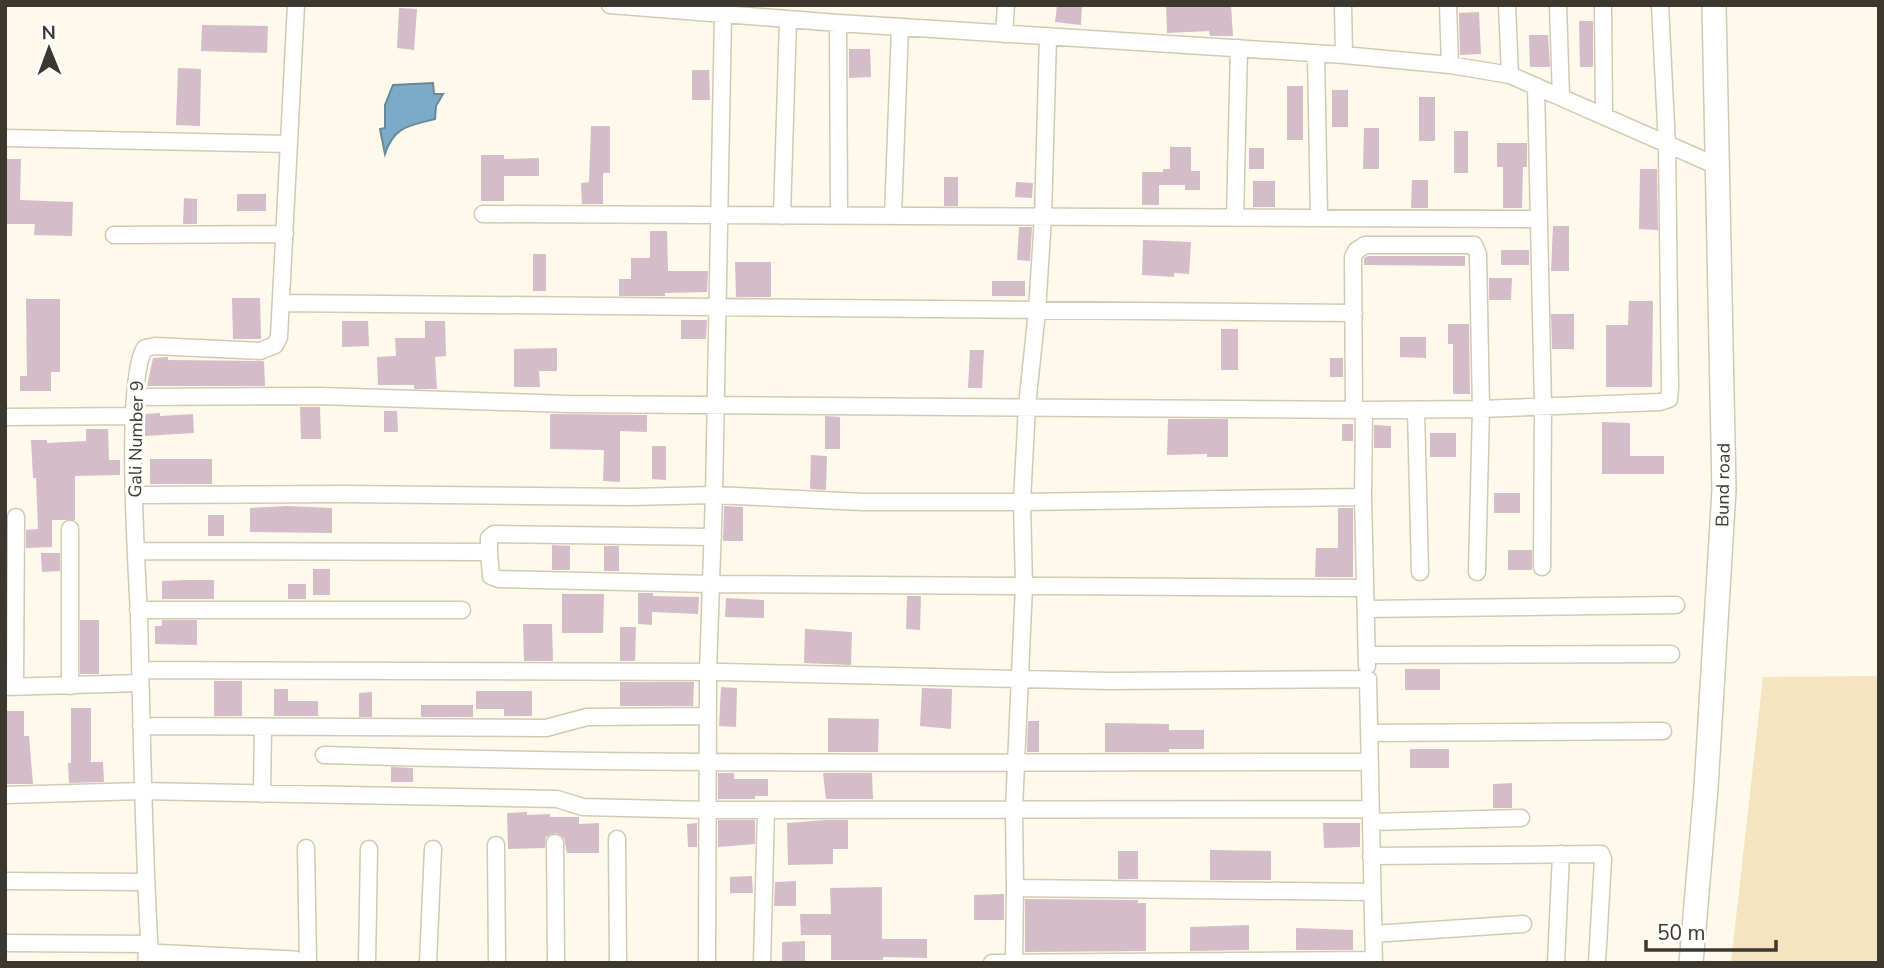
<svg xmlns="http://www.w3.org/2000/svg" width="1884" height="968" font-family="'Nunito Sans',sans-serif">
  <rect width="100%" height="100%" fill="#fef9eb"/>
  <path fill="#f4e5c0" d="M1879,676V963H1731L1763,677Z"/>
  <path fill="#7babc6" stroke="#688899" stroke-width="2" d="M433,83L434,94H443L436,106L435,119C409,126 394,126 385,154L380,129L385,128V105L393,85Z"/>
  <path fill="#d4bcc9" d="M1057,5H1082L1081,25L1055,22Z
    M1166,5H1231L1233,36H1210L1209,31L1167,33Z
    M399,8L417,9L414,50L397,48Z
    M1479,12L1481,54L1460,55L1459,13Z
    M1579,21H1593V67H1580Z
    M202,25L268,26L267,53L201,51Z
    M1529,35H1548L1550,67H1530Z
    M849,49H870L871,77L849,78Z
    M178,68L201,69L200,126L176,125Z
    M692,70H709L710,100H692Z
    M1287,86H1303V140H1287Z
    M1332,90H1348V127H1332Z
    M1419,97H1435V141H1419Z
    M591,126H610V173H603V204H582L581,183L589,182Z
    M1364,128H1379V169H1363Z
    M1454,131H1468V173H1454Z
    M1497,143H1527V167H1523L1522,208H1503V167H1497Z
    M1170,147H1191V171H1200V190H1185V185H1159V205H1142V172H1163V169H1170Z
    M1249,148H1264V169H1249Z
    M481,155H504V159L539,158V176H504V201H481Z
    M5,159H21L20,200L73,202L72,236L34,235L35,224H5Z
    M1640,169H1657L1658,230L1639,229Z
    M944,177H958V206H944Z
    M1412,180H1428V208H1411Z
    M1253,181H1275V207H1253Z
    M1016,182L1033,183L1032,198L1015,197Z
    M237,194H266V211H237Z
    M184,198L197,199V224H183Z
    M1553,226H1569V271H1551Z
    M1019,227H1032L1030,261L1017,260Z
    M650,231H667L668,271H708L707,292L665,293V296H619V279H631V258H650Z
    M1143,240L1191,242L1189,274L1174,273V277L1142,275Z
    M1501,250H1529V265H1501Z
    M533,254H546V291H533Z
    M1368,256H1465V266L1364,265V258Z
    M735,262H771V297H736Z
    M1489,278H1512L1511,300H1489Z
    M992,281H1025V296H992Z
    M232,298H260L261,339H233Z
    M26,299H60V372H51V391H20V376H27Z
    M1629,301H1653L1652,387H1606V325H1628Z
    M1551,314H1574V349H1552Z
    M681,320H707L706,339H681Z
    M342,321H368L369,346L342,347Z
    M425,321H445L446,356L435,357L437,389H414V385H378L377,357L396,356L395,338H425Z
    M1448,324H1469L1470,394H1453V344H1448Z
    M1221,329H1238V370H1221Z
    M1400,337H1426V358L1400,357Z
    M557,348V371H539L540,387H514V349Z
    M970,350H984L982,388H968Z
    M168,357V360L264,361L265,386H147L153,358Z
    M1330,358H1343V377H1330Z
    M300,407H320L321,439H301Z
    M384,411H397L398,432H384Z
    M160,413V416L193,414L194,433L145,436V414Z
    M550,414L647,415V432L620,431V482L603,481L604,450L550,449Z
    M825,416L840,417V449H825Z
    M1168,419H1228V457H1207V454L1167,455Z
    M1602,422L1630,423V456H1664V474H1602Z
    M1342,424H1353V441H1342Z
    M1374,425L1391,426V448H1374Z
    M86,429H108L109,460H120V475L75,476V520H52V547L26,548V530L38,529L36,478H33L31,440H47V443L86,441Z
    M1430,433H1456V457H1430Z
    M652,446H666V480L652,479Z
    M811,455L827,456L826,490L810,489Z
    M150,459H212V484H150Z
    M1494,493H1520V513H1494Z
    M287,506L332,508V533L250,532V508Z
    M724,506L743,507V541H723Z
    M1338,508H1353V577H1315L1316,548H1338Z
    M208,515H224V536H208Z
    M552,545L570,546V570H552Z
    M604,546H619V571H604Z
    M1508,550H1532V570H1508Z
    M41,553H60V571L42,572Z
    M313,569H330V595H313Z
    M185,580H214V599H162V581Z
    M288,584H306V599H288Z
    M638,593H653V596L699,597L698,614L652,612V625L638,624Z
    M562,594H604L603,633H562Z
    M907,596H921L920,630L906,629Z
    M726,598L764,600V618L725,617Z
    M80,620H99V674H80Z
    M162,620H197V645L155,644V626H162Z
    M523,624H552L553,661H524Z
    M620,627H636L635,661H620Z
    M805,629L852,632L851,665L804,663Z
    M1405,669H1440V690H1405Z
    M214,681H242V716H214Z
    M620,682H694L693,706H620Z
    M721,687L737,688L736,727L719,726Z
    M922,688L952,689L951,729L920,726Z
    M274,689H288V701H318V716H274Z
    M476,691H532V716H504V709H476Z
    M372,692V717H359V693Z
    M421,705H473V717H421Z
    M71,708H91V762H103L104,782L69,783L68,763H71Z
    M5,711H24V736H29L33,784H5Z
    M828,718L879,719L878,752H828Z
    M1028,721H1039V752H1027Z
    M1105,723L1169,724V730H1204V749H1169V752H1105Z
    M1410,749H1449V768H1410Z
    M391,767L413,768V782H391Z
    M718,773H734V779H768V796H755V799H718Z
    M823,773H872L873,799H826Z
    M1512,783V808H1493V784Z
    M527,812V815L550,814V817H579V824L599,823V853H567L564,838L556,833L546,837L545,848L508,849L507,813Z
    M718,820H755V844L718,847Z
    M826,820H848V849H833V864L788,865L787,823Z
    M697,823V847H688L687,824Z
    M1323,823H1360V847L1324,848Z
    M1210,850L1271,851V880H1210Z
    M1118,851H1138V879H1118Z
    M752,876L753,893H730V877Z
    M796,881V906H774L775,882Z
    M882,887V939H927V958L883,957V960H831V935H801L800,914H831L830,888Z
    M1004,894V920H974V895Z
    M1025,899L1138,900V903H1146V951L1025,952Z
    M1249,925V950L1190,951V927Z
    M1296,928L1353,930V950H1296Z
    M805,941V963H782V942Z"/>
  <g fill="none" stroke-linecap="round" stroke-linejoin="round">
    <defs>
      <path id="street" d="M610,5L838,23L1344,55L1450,65L1510,75L1717,166
        M1343,5L1344,55
        M1448,5L1450,65
        M1507,5L1510,75
        M1558,5L1561,97
        M1603,5L1604,116
        M838,23L839,216
        M1004,34L1006,5
        M1316,53L1319,218
        M1536,86L1543,406L1542,567
        M5,138L289,144
        M483,214L1539,219
        M782,216L788,19
        M893,216L900,27
        M1235,218L1239,48
        M114,235L285,234
        M281,303L1354,313
        M135,397L320,396L568,404L1364,410L1481,409L1660,402L1669,399L1670,388L1667,146L1660,5
        M1354,410L1353,257L1356,251L1365,245H1474L1478,254L1481,409L1477,572
        M1364,410L1363,497L1367,666
        M1416,410L1420,572
        M5,417L135,416
        M135,495L344,494L630,497L714,495L863,502H1022L1363,497
        M137,551L489,552L491,576L499,579L711,584L1365,588
        M489,552V538L494,534L713,537
        M1366,609L1676,605
        M138,610H462
        M1367,655L1671,654
        M140,670L721,672L1109,681L1368,679L1374,963
        M70,686V529
        M6,687L140,683
        M15,687L16,517
        M141,726L546,728L587,717L707,716
        M1369,733L1663,731
        M324,755C672,766 1021,762 1370,762
        M262,794L263,727
        M5,795L142,791L557,799L583,807L707,810L1370,809
        M1371,822L1521,818
        M617,839L618,963
        M555,843L556,963
        M496,845L497,963
        M306,848L308,963
        M1371,856L1601,854L1603,859L1597,963
        M5,881L146,882
        M1015,888L1014,809L1024,586L1022,502L1027,406L1037,311L1043,217L1048,36
        M1373,934L1523,924
        M5,943L149,944
        M150,956C143,843 142,730 139,617C137,569 124,379 145,348L155,346L260,351L275,345L279,337L296,5
        M367,963L369,849
        M428,963L433,849
        M707,963L708,672L714,495L723,14
        M762,963L766,810
        M992,963L1373,960
        M1014,963L1015,888L1372,892
        M1556,963L1561,854"/>
      <path id="secondary" d="M150,963V956L294,963
        M1691,963L1706,788L1724,490L1714,5"/>
    </defs>
    <use href="#street" stroke="#d2c9b3" stroke-width="19"/>
    <use href="#secondary" stroke="#d2c9b3" stroke-width="26"/>
    <use href="#street" stroke="#fff" stroke-width="16"/>
    <use href="#secondary" stroke="#fff" stroke-width="23"/>
  </g>
  <g text-anchor="middle" dominant-baseline="central" stroke-width="6" stroke-linejoin="round" paint-order="stroke">
    <g font-size="18" fill="#3c382f" stroke="#fff">
      <text transform="translate(136 439) rotate(-89)">Gali Number 9</text>
      <text transform="translate(1723 485) rotate(-89)">Bund road</text>
    </g>
  </g>
  <rect width="1884" height="968" fill="none" stroke="#3c382f" stroke-width="14"/>
  <g transform="translate(49 49) rotate(359)" stroke="#ffffff" stroke-width="5" paint-order="stroke">
  <path d="M0-5L12 26L0 18L-12 26Z" fill="#3c382f"/>
  <text y="-10" font-size="19" font-weight="bold" text-anchor="middle" fill="#3c382f">N</text>
  </g>
  <path d="M1646 940v10h130v-10" fill="none" stroke="#3c382f" stroke-width="3.5"/>
  <text x="1657" y="940" font-size="21" fill="#3c382f" stroke="#ffffff" stroke-width="5" paint-order="stroke">50 m</text>
</svg>
